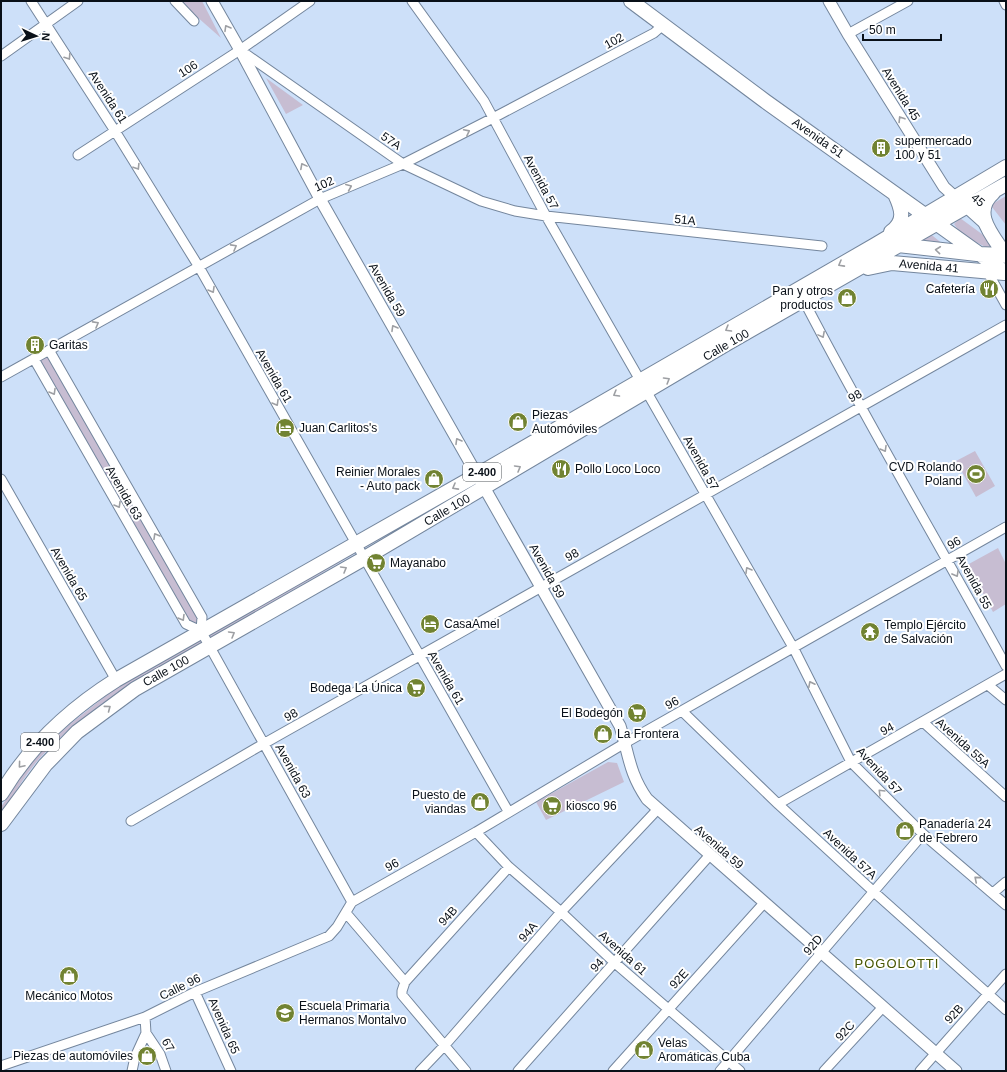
<svg xmlns="http://www.w3.org/2000/svg" width="1007" height="1072" font-family="Arial,sans-serif">
  <rect width="100%" height="100%" fill="#cde0f9"/>
  <path fill="#c7bdd2" d="M179,1H202L221,38Z
    M266,78L303,105L286,114Z
    M1006,196V225L992,207L994,203Z
    M960,218L986,237L992,248L989,249L961,234L954,224Z
    M928,232L944,245L912,241Z
    M47,354L199,618L198,626L188,622L38,360Z
    M975,451L995,486L976,497L956,461Z
    M475,483L476,485L363,549L361,546Z
    M998,548L1006,564V604L993,612L967,565Z
    M354,551L356,553L211,638L208,635Z
    M202,639L203,642C145,676 85,708 39,759C25,775 13,796 1,814V807L36,755L70,724L121,684Z
    M608,762L617,763L624,782L546,820L536,802Z"/>
  <g fill="none" stroke-linecap="round" stroke-linejoin="round">
    <defs>
      <path id="minor" d="M31,1L115,131L199,267L508,811
        M175,1L194,21
        M412,1L484,101L546,216L794,649L851,762L923,834L1006,905
        M1004,1L1006,5
        M848,34L908,1
        M240,50L403,164L481,201L515,211L546,216L822,246
        M1,56L78,1
        M78,155L240,50L310,1
        M986,269L1006,305
        M804,301C868,424 939,544 1006,666
        M34,359L186,624L201,631L202,617L49,350
        M1,377L320,199L403,164L493,118L654,33L663,25
        M1,479L116,680
        M201,631L352,902
        M988,685L1006,700
        M682,711L778,804L874,892L1006,1010
        M923,722L1006,797
        M778,804L1006,674
        M131,821L265,743L1006,325
        M476,832L509,867L561,912L615,963L740,1071
        M993,893L1006,882
        M352,902L476,832L625,743L1006,527
        M346,913L405,982
        M195,992L231,1071
        M146,1033L160,1054L166,1071
        M1,1066L145,1017L195,992L329,936L337,927L352,902
        M132,1071L135,1057L146,1033L145,1017
        M420,1071L445,1045L561,912L657,810
        M466,1071L402,995V991L405,982L509,867
        M518,1071L709,856
        M613,1071L764,903
        M720,1071L923,834
        M824,1071L883,1007
        M920,1071L1006,974"/>
      <path id="tertiary" d="M212,1L240,50L320,199L620,726C629,755 629,773 647,799L956,1071
        M829,1L848,34L944,187L984,223"/>
      <path id="primary" d="M631,1L765,101L1006,273
        M993,193C970,213 994,237 1006,256
        M891,232C906,221 902,209 895,194
        M898,245L977,254L1006,255
        M868,268L892,263L1004,273
        M1,794C29,747 70,709 116,680L477,475L875,245L1006,167
        M1,824L45,765L77,732L135,689L363,559L726,344L1006,184"/>
    </defs>
    <use href="#minor" stroke="#74869d" stroke-width="11"/>
    <use href="#tertiary" stroke="#74869d" stroke-width="13"/>
    <use href="#primary" stroke="#74869d" stroke-width="16"/>
    <use href="#minor" stroke="#fff" stroke-width="9"/>
    <use href="#tertiary" stroke="#fff" stroke-width="11"/>
    <use href="#primary" stroke="#fff" stroke-width="14"/>
  </g>
  <defs><path id="oneway-chevron" d="M-2-3.5L2.5 0L-2 3.5" fill="none" stroke-width="1.6" stroke-linecap="round" stroke-linejoin="round"/></defs>
  <g stroke="#9d9fa3">
    <use href="#oneway-chevron" transform="translate(227 28) rotate(-120)"/>
    <use href="#oneway-chevron" transform="translate(68 57) rotate(57)"/>
    <use href="#oneway-chevron" transform="translate(901 119) rotate(-122)"/>
    <use href="#oneway-chevron" transform="translate(467 132) rotate(-27)"/>
    <use href="#oneway-chevron" transform="translate(303 166) rotate(-118)"/>
    <use href="#oneway-chevron" transform="translate(137 167) rotate(58)"/>
    <use href="#oneway-chevron" transform="translate(349 187) rotate(-23)"/>
    <use href="#oneway-chevron" transform="translate(234 247) rotate(-29)"/>
    <use href="#oneway-chevron" transform="translate(938 250) rotate(-174)"/>
    <use href="#oneway-chevron" transform="translate(841 264) rotate(151)"/>
    <use href="#oneway-chevron" transform="translate(212 290) rotate(60)"/>
    <use href="#oneway-chevron" transform="translate(96 324) rotate(-29)"/>
    <use href="#oneway-chevron" transform="translate(394 328) rotate(-120)"/>
    <use href="#oneway-chevron" transform="translate(728 329) rotate(150)"/>
    <use href="#oneway-chevron" transform="translate(822 335) rotate(62)"/>
    <use href="#oneway-chevron" transform="translate(667 380) rotate(-31)"/>
    <use href="#oneway-chevron" transform="translate(53 392) rotate(60)"/>
    <use href="#oneway-chevron" transform="translate(616 394) rotate(150)"/>
    <use href="#oneway-chevron" transform="translate(276 403) rotate(60)"/>
    <use href="#oneway-chevron" transform="translate(458 441) rotate(-120)"/>
    <use href="#oneway-chevron" transform="translate(884 449) rotate(60)"/>
    <use href="#oneway-chevron" transform="translate(518 468) rotate(-30)"/>
    <use href="#oneway-chevron" transform="translate(455 487) rotate(151)"/>
    <use href="#oneway-chevron" transform="translate(118 505) rotate(60)"/>
    <use href="#oneway-chevron" transform="translate(156 536) rotate(-120)"/>
    <use href="#oneway-chevron" transform="translate(344 569) rotate(-30)"/>
    <use href="#oneway-chevron" transform="translate(748 570) rotate(-120)"/>
    <use href="#oneway-chevron" transform="translate(956 574) rotate(61)"/>
    <use href="#oneway-chevron" transform="translate(182 618) rotate(59)"/>
    <use href="#oneway-chevron" transform="translate(232 634) rotate(-30)"/>
    <use href="#oneway-chevron" transform="translate(811 684) rotate(-117)"/>
    <use href="#oneway-chevron" transform="translate(108 708) rotate(-37)"/>
    <use href="#oneway-chevron" transform="translate(21 765) rotate(130)"/>
    <use href="#oneway-chevron" transform="translate(881 792) rotate(-135)"/>
    <use href="#oneway-chevron" transform="translate(977 879) rotate(-140)"/>
  </g>
  <defs>
    <symbol id="building-disc" viewBox="-11 -11 22 22"><circle r="9.5" fill="#718332" stroke="#fff"/><path d="M-4-6H4V6H1V3H-1V6H-4ZM-2.5-4.3h1.7v1.8h-1.7ZM.8-4.3h1.7v1.8H.8ZM-2.5-1h1.7V.8h-1.7ZM.8-1h1.7V.8H.8Z" fill="#fff"/></symbol>
    <symbol id="restaurant-disc" viewBox="-11 -11 22 22"><circle r="9.5" fill="#718332" stroke="#fff"/><path d="M-5-6h1v4h1v-4h1v4h1v-4h1v5L-1.5 .5V6h-2V.5L-5-1ZM5-6V6H3V1.5H1.5Q1.5-4 5-6Z" fill="#fff"/></symbol>
    <symbol id="shop-disc" viewBox="-11 -11 22 22"><circle r="9.5" fill="#718332" stroke="#fff"/><path d="M-5-2.5h2.3a2.7 3.5 0 0 1 5.4 0H5L5.5 6h-11ZM-1.5-2.5h3a1.5 2.3 0 0 0-3 0Z" fill="#fff"/></symbol>
    <symbol id="hotel-disc" viewBox="-11 -11 22 22"><circle r="9.5" fill="#718332" stroke="#fff"/><path d="M-6-4.5h1.5V1H6V5H4.5V3h-9V5H-6ZM-4 0a1.8 1.8 0 1 1 3.6 0ZM.5 0V-2.5h3Q6-2.5 6 0Z" fill="#fff"/></symbol>
    <symbol id="stadium-disc" viewBox="-11 -11 22 22"><circle r="9.5" fill="#718332" stroke="#fff"/><path d="M0-5a6.5 5 0 1 0 0 10a6.5 5 0 1 0 0-10ZM-3.5-1.8h7v3.6h-7Z" fill="#fff"/></symbol>
    <symbol id="supermarket-disc" viewBox="-11 -11 22 22"><circle r="9.5" fill="#718332" stroke="#fff"/><path d="M-6-5.5h2.5l.6 2H6L4.5 2H-2.5L-4.4-4H-6ZM-1.5 3.2a1.3 1.3 0 1 0 .1 0ZM3 3.2a1.3 1.3 0 1 0 .1 0Z" fill="#fff"/></symbol>
    <symbol id="temple-disc" viewBox="-11 -11 22 22"><circle r="9.5" fill="#718332" stroke="#fff"/><path d="M0-6L5-2H3V0L6.5 2.5H4V6H1.5V3h-3V6H-4V2.5H-6.5L-3 0V-2H-5Z" fill="#fff"/></symbol>
    <symbol id="school-disc" viewBox="-11 -11 22 22"><circle r="9.5" fill="#718332" stroke="#fff"/><path d="M0-5L7-2L0 1L-7-2ZM-4 1L0 2.5L4 1V4Q0 6-4 4Z" fill="#fff"/></symbol>
  </defs>
  <g fill-rule="evenodd">
    <use href="#building-disc" x="870" y="137" width="22" height="22"/>
    <use href="#restaurant-disc" x="978" y="278" width="22" height="22"/>
    <use href="#shop-disc" x="836" y="287" width="22" height="22"/>
    <use href="#building-disc" x="24" y="334" width="22" height="22"/>
    <use href="#shop-disc" x="507" y="411" width="22" height="22"/>
    <use href="#hotel-disc" x="274" y="417" width="22" height="22"/>
    <use href="#restaurant-disc" x="550" y="458" width="22" height="22"/>
    <use href="#stadium-disc" x="965" y="463" width="22" height="22"/>
    <use href="#shop-disc" x="423" y="468" width="22" height="22"/>
    <use href="#supermarket-disc" x="365" y="552" width="22" height="22"/>
    <use href="#hotel-disc" x="419" y="613" width="22" height="22"/>
    <use href="#temple-disc" x="859" y="621" width="22" height="22"/>
    <use href="#supermarket-disc" x="405" y="677" width="22" height="22"/>
    <use href="#supermarket-disc" x="626" y="702" width="22" height="22"/>
    <use href="#shop-disc" x="592" y="723" width="22" height="22"/>
    <use href="#shop-disc" x="469" y="791" width="22" height="22"/>
    <use href="#supermarket-disc" x="541" y="795" width="22" height="22"/>
    <use href="#shop-disc" x="894" y="820" width="22" height="22"/>
    <use href="#shop-disc" x="58" y="965" width="22" height="22"/>
    <use href="#school-disc" x="274" y="1002" width="22" height="22"/>
    <use href="#shop-disc" x="633" y="1039" width="22" height="22"/>
    <use href="#shop-disc" x="136" y="1045" width="22" height="22"/>
  </g>
  <g text-anchor="middle" dominant-baseline="central" stroke-width="4" stroke-linejoin="round" paint-order="stroke">
    <g fill="#fff" stroke="#53585d" stroke-width="1">
      <rect x="463" y="463" width="38" height="18" rx="3"/>
      <rect x="21" y="733" width="38" height="18" rx="3"/>
    </g>
    <g font-size="11" font-weight="bold" fill="#091018">
      <text x="482" y="472">2-400</text>
      <text x="40" y="742">2-400</text>
    </g>
    <g font-size="12" fill="#091018" stroke="#fff">
      <text transform="translate(614 41) rotate(-29)">102</text>
      <text transform="translate(188 69) rotate(-33)">106</text>
      <text transform="translate(901 94) rotate(58)">Avenida 45</text>
      <text transform="translate(108 97) rotate(57)">Avenida 61</text>
      <text transform="translate(818 138) rotate(35)">Avenida 51</text>
      <text transform="translate(391 141) rotate(35)">57A</text>
      <text transform="translate(541 182) rotate(62)">Avenida 57</text>
      <text transform="translate(324 184) rotate(-24)">102</text>
      <text transform="translate(978 200) rotate(41)">45</text>
      <text transform="translate(685 220) rotate(6)">51A</text>
      <text transform="translate(929 266) rotate(5)">Avenida 41</text>
      <text transform="translate(387 290) rotate(60)">Avenida 59</text>
      <text transform="translate(726 345) rotate(-30)">Calle 100</text>
      <text transform="translate(274 376) rotate(60)">Avenida 61</text>
      <text transform="translate(855 396) rotate(-29)">98</text>
      <text transform="translate(701 463) rotate(61)">Avenida 57</text>
      <text transform="translate(124 493) rotate(60)">Avenida 63</text>
      <text transform="translate(447 510) rotate(-30)">Calle 100</text>
      <text transform="translate(954 543) rotate(-30)">96</text>
      <text transform="translate(572 555) rotate(-29)">98</text>
      <text transform="translate(547 571) rotate(61)">Avenida 59</text>
      <text transform="translate(69 574) rotate(60)">Avenida 65</text>
      <text transform="translate(974 582) rotate(61)">Avenida 55</text>
      <text transform="translate(166 671) rotate(-29)">Calle 100</text>
      <text transform="translate(446 678) rotate(60)">Avenida 61</text>
      <text transform="translate(672 703) rotate(-29)">96</text>
      <text transform="translate(291 715) rotate(-29)">98</text>
      <text transform="translate(887 729) rotate(-28)">94</text>
      <text transform="translate(963 743) rotate(42)">Avenida 55A</text>
      <text transform="translate(293 771) rotate(61)">Avenida 63</text>
      <text transform="translate(879 771) rotate(47)">Avenida 57</text>
      <text transform="translate(719 847) rotate(41)">Avenida 59</text>
      <text transform="translate(850 854) rotate(43)">Avenida 57A</text>
      <text transform="translate(392 865) rotate(-29)">96</text>
      <text transform="translate(448 916) rotate(-48)">94B</text>
      <text transform="translate(528 932) rotate(-49)">94A</text>
      <text transform="translate(813 945) rotate(-49)">92D</text>
      <text transform="translate(623 953) rotate(42)">Avenida 61</text>
      <text transform="translate(597 965) rotate(-48)">94</text>
      <text transform="translate(679 979) rotate(-48)">92E</text>
      <text transform="translate(180 987) rotate(-26)">Calle 96</text>
      <text transform="translate(954 1014) rotate(-48)">92B</text>
      <text transform="translate(224 1026) rotate(66)">Avenida 65</text>
      <text transform="translate(845 1031) rotate(-47)">92C</text>
      <text transform="translate(168 1045) rotate(59)">67</text>
    </g>
    <g font-size="12" fill="#091018" stroke="#fff" text-anchor="start">
      <text x="895" y="141">supermercado<tspan x="895" dy="14">100 y 51</tspan></text>
      <text x="975" y="289" text-anchor="end">Cafetería</text>
      <text x="833" y="291" text-anchor="end">Pan y otros<tspan x="833" dy="14">productos</tspan></text>
      <text x="49" y="345">Garitas</text>
      <text x="532" y="415">Piezas<tspan x="532" dy="14">Automóviles</tspan></text>
      <text x="299" y="428">Juan Carlitos's</text>
      <text x="962" y="467" text-anchor="end">CVD Rolando<tspan x="962" dy="14">Poland</tspan></text>
      <text x="575" y="469">Pollo Loco Loco</text>
      <text x="420" y="472" text-anchor="end">Reinier Morales<tspan x="420" dy="14">- Auto pack</tspan></text>
      <text x="390" y="563">Mayanabo</text>
      <text x="444" y="624">CasaAmel</text>
      <text x="884" y="625">Templo Ejército<tspan x="884" dy="14">de Salvación</tspan></text>
      <text x="402" y="688" text-anchor="end">Bodega La Única</text>
      <text x="623" y="713" text-anchor="end">El Bodegón</text>
      <text x="617" y="734">La Frontera</text>
      <text x="466" y="795" text-anchor="end">Puesto de<tspan x="466" dy="14">viandas</tspan></text>
      <text x="566" y="806">kiosco 96</text>
      <text x="919" y="824">Panadería 24<tspan x="919" dy="14">de Febrero</tspan></text>
      <text x="69" y="996" text-anchor="middle">Mecánico Motos</text>
      <text x="299" y="1006">Escuela Primaria<tspan x="299" dy="14">Hermanos Montalvo</tspan></text>
      <text x="658" y="1043">Velas<tspan x="658" dy="14">Aromáticas Cuba</tspan></text>
      <text x="133" y="1056" text-anchor="end">Piezas de automóviles</text>
    </g>
    <g font-size="13" letter-spacing="1" fill="#475602" stroke="#fff">
      <text x="897" y="963">POGOLOTTI</text>
    </g>
  </g>
  <rect width="1007" height="1072" fill="none" stroke="#091018" stroke-width="4"/>
  <g transform="translate(36 36) rotate(94)" stroke="#ffffff" stroke-width="3" paint-order="stroke">
  <path d="M0-3L7 15L0 10L-7 15Z" fill="#091018"/>
  <text y="-6" font-size="11" font-weight="bold" text-anchor="middle" fill="#091018">N</text>
  </g>
  <path d="M863 34v6h78v-6" fill="none" stroke="#091018" stroke-width="2"/>
  <text x="869" y="34" font-size="12" fill="#091018" stroke="#ffffff" stroke-width="3" paint-order="stroke">50 m</text>
</svg>
